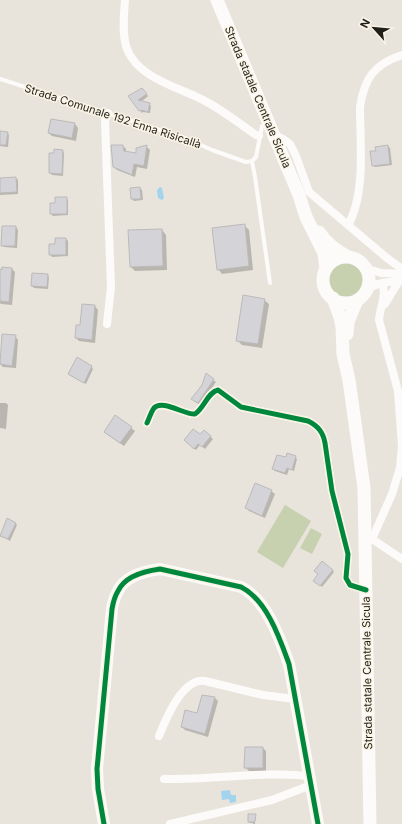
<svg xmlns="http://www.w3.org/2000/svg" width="402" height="824" font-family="Inter,sans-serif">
  <rect width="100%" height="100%" fill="#e8e4dc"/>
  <path fill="#c7d0af" d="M327 280a19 19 0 1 1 38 0a19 19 0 1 1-38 0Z
    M285,505L311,521L283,568L257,552Z
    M311,528L322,534L312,554L300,548Z"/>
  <path fill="#a3d4ed" d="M160,187L162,188L164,198L162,200L158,198L157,190Z
    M230,790L231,795H236V802L230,803L229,799L222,800L221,791Z"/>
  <path fill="#0003" d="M144,91L148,96L141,102L149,104L151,106L150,113L143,112L142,113L130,97Z
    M75,124L78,128L76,141L52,136L49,133Z
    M0,132L7,133L9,135L8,147L0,146Z
    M123,146L126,149V152L137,154L146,146L150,150L147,169L137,167L135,177L117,170L114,166Z
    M388,146L390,148L392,165L375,167L373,165Z
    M62,151L64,153L63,176L52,175L50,173Z
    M15,178L18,180V194L0,195V179Z
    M140,188L142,190L143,200L134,201L132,199Z
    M66,198L68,200V215L53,216L51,214Z
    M244,225L249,230L253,270L222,274L218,269Z
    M16,227L18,230L17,248L4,247L2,245Z
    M162,230L166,235L167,270L135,271L130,266Z
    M66,239L68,241V256L52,257L50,254L56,244Z
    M12,269L15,272L12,305L1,304L0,303V270Z
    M47,275L49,277L48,289L34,288L32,286Z
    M264,300L269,304L262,348L242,345L237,340Z
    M95,306L98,310L95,343L79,341L76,338L81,326Z
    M15,336L18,340L16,368L3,367L0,364Z
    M91,366L93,369L86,384L71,376Z
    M206,375L216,382L200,405L194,401L203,385Z
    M0,403H6L8,405L6,429L0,428Z
    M131,428L135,431L124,446L108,435Z
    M204,431L213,439L205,449L200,445L196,450L185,440L201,436Z
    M295,457L297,459L294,471L289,469L287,475L275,471L273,469L286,459Z
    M271,491L275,494L265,518L249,511L246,508Z
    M15,523L17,525L10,541L0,535Z
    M332,570L334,572L322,587L317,582Z
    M215,698L218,701L208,737L185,730L182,727Z
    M263,748L266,751V771H249L245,767Z
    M255,815V824H267H253V823H250L249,822Z"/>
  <path fill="#d4d3d7" stroke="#bcbab9" d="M142,88L147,94L138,100L150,103L148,112L141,110L139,111L128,96Z
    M51,119L75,123L72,138L48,133Z
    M0,131L8,132L6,145H0Z
    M111,145H123L124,151L136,153V148L147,145L144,166L134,164L132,175L113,167Z
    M388,145L390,164L372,166L370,151H376L375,147Z
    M54,149L63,150L62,174L49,173V153H54Z
    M16,177L17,192L0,193V178Z
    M140,187L141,199H131L130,188Z
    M55,197H67V214H50V203H55Z
    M245,224L249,266L217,270L212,228Z
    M2,226H16L15,246H1Z
    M162,229L163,266L130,267L128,230Z
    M55,238H66V255H49V244H55Z
    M2,267L12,268L9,302L0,301V269L2,270Z
    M32,273L48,274L47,287L31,286Z
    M243,295L265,299L258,344L236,341Z
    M82,304L95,305L92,340L75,338L76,325H80Z
    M2,334L16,335L12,366L0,364Z
    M77,357L92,366L84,383L68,374Z
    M206,373L214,379L198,403L191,399L202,385Z
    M115,415L132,427L120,443L104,432Z
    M193,429L200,434L204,430L211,436L202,447L198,444L194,449L184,440Z
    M287,453L296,456L292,470L287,468L285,473L272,469L277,455L286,457Z
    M255,483L272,490L262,516L245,508Z
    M7,518L16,523L8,539L0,536Z
    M322,561L333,570L320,586L313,581L318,574L314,571Z
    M202,695L215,697L205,734L181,727L185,710L197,713Z
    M245,747H263V768H244Z
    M248,814H256L255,822H248Z"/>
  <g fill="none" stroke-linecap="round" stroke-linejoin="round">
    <path stroke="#fcfbfa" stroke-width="4" d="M0,79L188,139L212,150L246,162L252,161L256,157L262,126L267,124
      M252,161L255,177L270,283"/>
    <path stroke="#fcfbfa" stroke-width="8" d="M125,0C124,14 122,32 126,46C135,76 174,86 199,98C219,107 237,122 256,135L259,136
      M275,135L283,139L290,144L296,156L309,192L387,258L402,269
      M348,225C366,194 360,142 360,107C364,79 374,64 402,55
      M365,268L381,273L402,274
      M366,290C377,282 389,282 402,281
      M385,304L399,281
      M107,324L111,287L105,121L108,113
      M147,423C149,419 151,412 154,408C162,399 185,415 195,414C204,408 208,392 218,390L241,407L308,421C318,426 323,432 325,443L332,491L348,554L346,578L350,585L366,590
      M372,539L402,559
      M364,540L372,539L392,494L400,468L402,446L398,391L379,320C380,308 387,294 382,283
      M159,736C166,719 182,678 205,681L263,695L295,699
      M164,779C212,780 261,771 309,776
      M170,824L272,800L311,785"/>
    <path stroke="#fcfbfa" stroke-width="12" d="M104,824L98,789L97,769L112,609C113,603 115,596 118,591C125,576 145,571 160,569L241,587C267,600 280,639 289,664L318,824"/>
    <path stroke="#fcfbfa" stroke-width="13" d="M217,0L299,195L306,217L324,253L326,269
      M319,232C326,243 337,251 348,257
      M323 280a23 23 0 1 1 46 0a23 23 0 1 1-46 0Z
      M333,298L340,317L342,327L343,354L349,380L364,488L370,824
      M347,334L348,322L357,300"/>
    <defs>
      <path id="cycleway" d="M147,423C149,419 151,412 154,408C162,399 185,415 195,414C204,408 208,392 218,390L241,407L308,421C318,426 323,432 325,443L332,491L348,554L346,578L350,585L366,590
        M104,824L98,789L97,769L112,609C113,603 115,596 118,591C125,576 145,571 160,569L241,587C267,600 280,639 289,664L318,824"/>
    </defs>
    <use href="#cycleway" stroke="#faf4e5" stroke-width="8"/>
    <use href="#cycleway" stroke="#00873e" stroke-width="5"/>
  </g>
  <g text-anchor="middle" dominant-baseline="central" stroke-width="3" stroke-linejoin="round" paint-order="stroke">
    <g font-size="11" fill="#201e18" stroke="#faf4e5">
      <text transform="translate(258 97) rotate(67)">Strada statale Centrale Sicula</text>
      <text transform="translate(113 116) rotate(18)">Strada Comunale 192 Enna Risicallà</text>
      <text transform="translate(367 673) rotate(-91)">Strada statale Centrale Sicula</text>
    </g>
  </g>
  <g transform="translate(374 28) rotate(297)" stroke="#faf4e5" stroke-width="3" paint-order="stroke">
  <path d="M0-3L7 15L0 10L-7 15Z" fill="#201e18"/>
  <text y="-6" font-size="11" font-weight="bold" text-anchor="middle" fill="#201e18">N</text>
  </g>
</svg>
